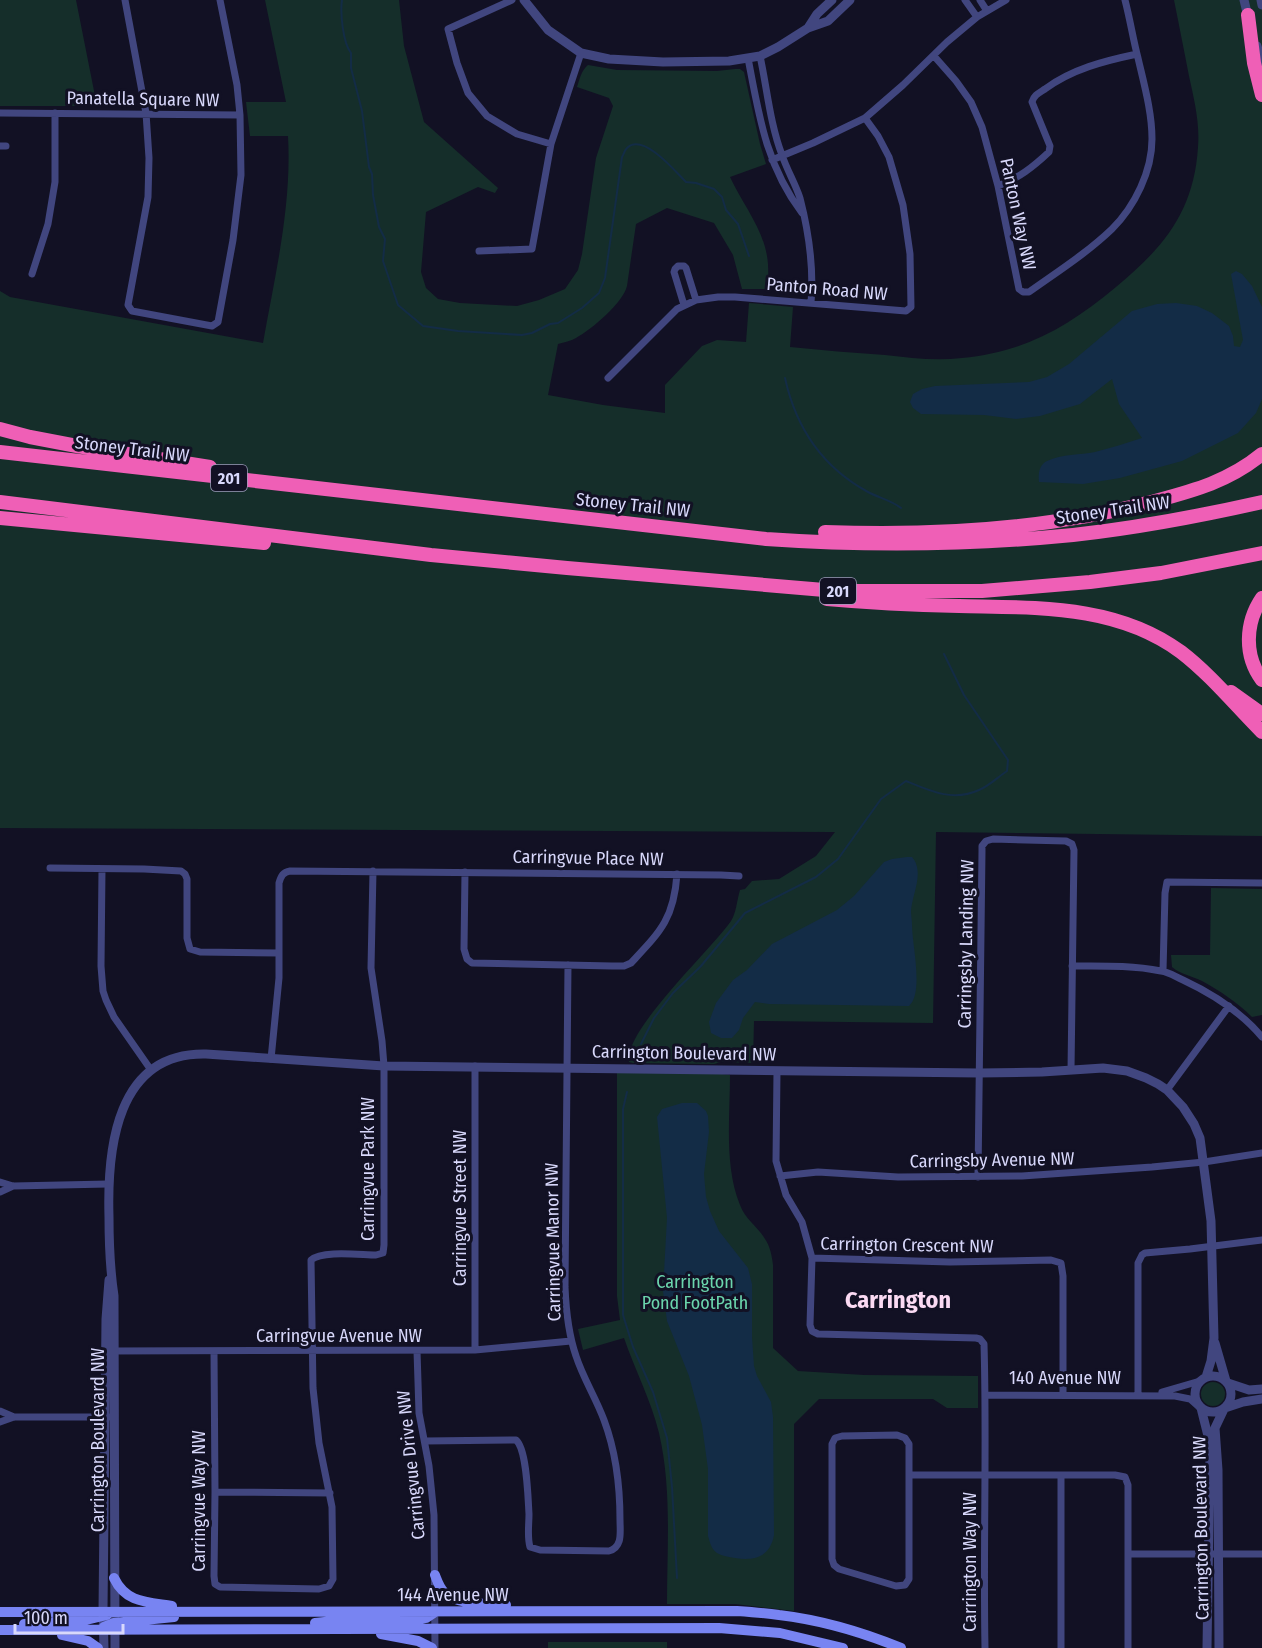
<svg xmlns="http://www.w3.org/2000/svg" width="1262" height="1648" font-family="'Fira Sans Condensed',sans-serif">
  <rect width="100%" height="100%" fill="#121124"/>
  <path fill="#152e2a" d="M0,0H76L97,106H0Z
    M265,0H399L404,46L424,122L498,188L495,193L478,187L426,212L421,272L426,288L438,299L460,303L517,306L539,300L565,289L578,270L582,254L596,158L613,106L609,98L577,87C580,78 581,71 588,65L617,70L717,71L735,69H740L744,72L760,144L766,164L730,177C742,203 762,227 767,256C769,267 768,278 768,289H742L733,255L714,223L667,208L636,224L627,286C623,303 592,329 576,338C571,341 564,342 558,344L548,395L603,405L665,413V385L702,346L717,340L746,342L749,303L793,307L790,347C822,350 853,353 885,355C911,358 936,361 962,358C1025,352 1068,327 1116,287C1163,248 1194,212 1198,147C1200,123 1194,99 1189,76C1184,50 1179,25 1174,0H1262V836L936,832L933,1023L754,1021L753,1063L721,1062L714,1064L633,1063L629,1062C623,1031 712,949 731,921C736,914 737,900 740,890L745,889L752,881L779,879L816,856L835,832L0,828V291L10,297L263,343C275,275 292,206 288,136H250L246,102H286Z
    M1211,888L1262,889V1015L1252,1017C1237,1002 1220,991 1202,981C1192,976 1180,974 1172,967L1171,955H1210Z
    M624,1072L715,1073L730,1075C730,1117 724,1166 740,1205C745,1219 758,1227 765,1239C770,1246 772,1256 773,1265V1348L798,1371L864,1375L978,1376V1408H947L933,1399H819L794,1424V1611L735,1604H667C667,1547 672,1489 659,1433C651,1400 635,1370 624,1338L583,1350L578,1329L620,1320L617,1296V1073Z
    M1201 1394a12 12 0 1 1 24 0a12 12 0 1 1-24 0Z
    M548,1642H667V1648H548Z"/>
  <path fill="#132c46" d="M1236,271L1242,274L1252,286L1262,307V399L1256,413L1238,433L1182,461L1120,478L1083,484L1039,482C1038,474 1039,465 1047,461C1062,454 1080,455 1095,452C1111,448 1126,443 1142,438L1119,404L1112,379L1080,404L1040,416L1016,419L984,415L921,414L913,408L910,402L913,394L922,389L935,386L1029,382L1047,377L1069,364L1132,311L1157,304L1176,303L1197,306L1212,313L1229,326L1233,336L1234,346L1240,347L1243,340L1231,274Z
    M907,857H912C925,872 912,894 911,911C911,916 912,920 912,925C912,944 924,993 909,1006L769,1004L755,1002L743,1018L739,1030L732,1038H721L711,1033L709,1022L716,1003L733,980L747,970L772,944L837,910L854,896L884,862L892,859Z
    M682,1103H697L706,1111L708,1116L709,1132L704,1174L706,1197L710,1211L719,1231L748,1268L752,1284V1337L754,1366L757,1376L771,1402L773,1417L774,1535C770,1557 755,1561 735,1558C729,1557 722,1556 717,1553C711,1549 710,1542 708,1536V1469L702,1425L689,1376L667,1321L663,1291L667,1218L657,1117L662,1109Z"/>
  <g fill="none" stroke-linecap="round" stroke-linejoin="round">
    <path stroke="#132c46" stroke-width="2" d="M342,0C340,13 343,43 351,53V68L362,111L369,167L372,174L373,195L379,227L385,239L383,261L398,305L423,326L458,331L522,335L532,333L550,324L558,323L582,308L599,293L605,278L622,157C624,154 624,151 627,148C643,132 676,172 686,182L696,183L714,189L722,197L726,210L738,224L749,256
      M785,378C796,428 822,467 868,492C879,498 891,500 901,508
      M641,1044L654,1018L673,993L701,966L745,913L816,877L838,859L881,799L906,781C930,791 953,802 979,790C989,786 998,777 1007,771L1008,760L964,695L944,654
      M627,1092L623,1109V1315L633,1347L653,1392L667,1438L672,1487L677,1578"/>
    <path stroke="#41467f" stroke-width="7" d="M125,0L146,113L149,158L148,197L128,305L132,311L212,326L218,322L233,240L241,175L240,115
      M512,0L448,29L457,63L468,93L487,116L517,134L551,144
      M965,0L977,17
      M980,0L987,11
      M760,56C767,88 770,124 782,155C787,170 795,183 800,198C809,233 814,267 811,303
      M934,56L956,81L971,102L982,127L998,186L1019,289L1023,292H1029C1057,272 1087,253 1112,229C1135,206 1152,171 1152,139C1152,112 1144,84 1138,58C1133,39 1130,19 1125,0
      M748,58C759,116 766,165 802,213
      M0,113L240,115L237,85L220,0
      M0,146H6
      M772,160L813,143L865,118L903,85L947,42L977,17L1006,0
      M998,186C1019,178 1033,167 1049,152L1050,146L1032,102C1034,95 1039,93 1045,89C1072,69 1104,61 1137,54
      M479,251L532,249L551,144L581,53
      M32,274L48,224L55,182V113
      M684,305L674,272L675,269L678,266H684L686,268L696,300
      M608,378L677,309L696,300L718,297H735L906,311L911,307L910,254L903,205L889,157L878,136L865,118
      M50,868L144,869L181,871L185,874L187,879V938L190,949L200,952L279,953
      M102,869L101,966L103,991L106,1000L114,1017L151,1070
      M465,872L464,949L467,959L472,963L612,966H624L631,963C660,932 674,919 677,874
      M1072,966C1102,966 1132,965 1161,971C1169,972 1176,977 1183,980C1213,994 1241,1012 1262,1037
      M1163,971L1165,893L1167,882L1262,883
      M271,1059L279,978V883C281,876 283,872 290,871L721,875L739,876
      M777,1071L776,1161L786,1195L802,1222L812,1258L810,1325L812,1331L818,1334L976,1338L980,1339L984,1344C987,1445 983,1547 985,1648
      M1167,1090L1229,1006
      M780,1176L818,1172L898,1177L1022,1176L1152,1167L1204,1162L1262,1153
      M978,1177L982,851V846L986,841L993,839L1066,841L1072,844L1074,850L1071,1070
      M0,1182L13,1186L108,1184
      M0,1192L13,1186
      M812,1258L950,1262L1051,1260L1061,1263L1063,1276V1395
      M475,1350V1066
      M111,1351L475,1350L571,1341
      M214,1351L215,1492L214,1576L215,1584L220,1587L319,1589L329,1586L333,1579L332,1507L319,1443L313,1388L311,1260C322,1250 361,1255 376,1255L383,1253L384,1245V1066L382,1041L371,968L373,871
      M417,1351L419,1413L429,1466L434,1515L435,1648
      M1162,1392L1200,1381
      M985,1395L1175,1396L1190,1399L1199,1407
      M1138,1395V1263L1142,1255L1145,1253L1190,1249L1262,1240
      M0,1411L14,1417
      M0,1422L14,1417H109
      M897,1435L905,1438L909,1444V1579L905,1585L896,1586L839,1569L834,1565L832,1559V1444L835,1438L842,1436Z
      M425,1441L516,1440C527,1449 528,1499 529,1514C529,1525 527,1537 530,1547L540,1550L609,1551C623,1547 620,1532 620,1520C620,1486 616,1452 604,1420C596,1398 583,1378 576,1356C568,1333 566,1311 565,1287L568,965
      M909,1475H1115L1125,1477L1128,1485V1648
      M1061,1475V1648
      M215,1492L330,1493
      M1128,1554H1262"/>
    <path stroke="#41467f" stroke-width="9" d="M524,0L548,30L581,53L609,59L663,62L729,61L760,56L778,47L808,28L828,21L850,0
      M1244,0L1249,21
      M1261,0L1262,5
      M808,28L817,14L832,0
      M1257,46L1262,63
      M1215,1343L1226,1381
      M1195 1394a18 18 0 1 1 36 0a18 18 0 1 1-36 0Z
      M1228,1383L1249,1390L1262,1389
      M1201,1408L1209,1440L1210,1451L1207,1648
      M1225,1408L1243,1402L1262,1399
      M104,1648L103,1611L106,1319L109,1280
      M115,1648L114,1296C110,1269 109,1244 109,1217C107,1149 116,1052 206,1054L384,1066L979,1073L1042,1072L1103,1068L1127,1071L1146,1078L1158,1084L1167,1090L1183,1107L1194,1124L1200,1138L1211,1221L1214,1338L1211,1361L1206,1377
      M1219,1648L1218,1470L1215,1428L1224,1409"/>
    <path stroke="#7884f2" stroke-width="10" d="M435,1575C437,1580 439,1587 444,1592C459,1606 487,1603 506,1605
      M114,1578C126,1603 147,1602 172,1606
      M0,1612L737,1611C751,1612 765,1613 779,1615C821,1620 862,1632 901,1648
      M315,1623L334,1621H413L426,1618L435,1612
      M24,1624L86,1620L107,1615
      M0,1630L719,1628L780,1633L843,1648
      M104,1630V1627L114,1623L174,1617
      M381,1634L418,1641L432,1648
      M62,1635L88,1641L98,1648"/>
    <path stroke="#ef5fb6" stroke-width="14" d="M1248,15L1254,63L1262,95
      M0,429L30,437L77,446L210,467
      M0,452L766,539C868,546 971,545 1073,535C1136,528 1200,516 1262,502
      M0,502L431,555L567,568L836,591H982L1090,582L1161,573L1262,553
      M0,518L264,543
      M825,532C934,536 1045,530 1151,502C1192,491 1228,482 1262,454
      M1262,598C1245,623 1244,656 1262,680
      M827,599C871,603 914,605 959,606C1036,608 1116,604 1181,652C1211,675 1236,706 1262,732
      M1231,692L1262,714"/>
  </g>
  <g text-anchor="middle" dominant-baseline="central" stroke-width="6" stroke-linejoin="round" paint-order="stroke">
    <g fill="#121124" stroke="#9d9cba" stroke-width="1.5">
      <rect x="211" y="465" width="36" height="26" rx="4.5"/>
      <rect x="820" y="578" width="36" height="26" rx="4.5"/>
    </g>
    <g font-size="16" font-weight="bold" fill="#d8d8fb">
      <text x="229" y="478">201</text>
      <text x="838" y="591">201</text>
    </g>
    <g font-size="18" fill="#d8d8fb" stroke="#121124">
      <text transform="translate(143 99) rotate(1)">Panatella Square NW</text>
      <text transform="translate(1018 214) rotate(78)">Panton Way NW</text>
      <text transform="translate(827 289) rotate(5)">Panton Road NW</text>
      <text transform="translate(132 449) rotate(7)">Stoney Trail NW</text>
      <text transform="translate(633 505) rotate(6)">Stoney Trail NW</text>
      <text transform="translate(1113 510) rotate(-8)">Stoney Trail NW</text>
      <text transform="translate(588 858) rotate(1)">Carringvue Place NW</text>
      <text transform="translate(966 944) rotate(-89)">Carringsby Landing NW</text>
      <text transform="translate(684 1053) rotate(1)">Carrington Boulevard NW</text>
      <text transform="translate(992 1160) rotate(-1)">Carringsby Avenue NW</text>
      <text transform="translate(368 1169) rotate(-90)">Carringvue Park NW</text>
      <text transform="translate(460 1208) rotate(-90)">Carringvue Street NW</text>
      <text transform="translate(553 1242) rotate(-91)">Carringvue Manor NW</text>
      <text transform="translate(907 1245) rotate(1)">Carrington Crescent NW</text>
      <text x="339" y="1336">Carringvue Avenue NW</text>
      <text x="1065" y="1378">140 Avenue NW</text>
      <text transform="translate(98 1440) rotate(-90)">Carrington Boulevard NW</text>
      <text transform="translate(411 1465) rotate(-96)">Carringvue Drive NW</text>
      <text transform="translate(199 1501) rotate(-90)">Carringvue Way NW</text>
      <text transform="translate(1201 1528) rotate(-91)">Carrington Boulevard NW</text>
      <text transform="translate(970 1562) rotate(-90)">Carrington Way NW</text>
      <text x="453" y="1595">144 Avenue NW</text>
    </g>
    <g font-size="18" fill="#6bd5ad" stroke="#121124">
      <text x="695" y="1282">Carrington<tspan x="695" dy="21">Pond FootPath</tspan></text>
    </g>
    <g font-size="24" font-weight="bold" fill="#fbdaf3" stroke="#121124">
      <text x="898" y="1300">Carrington</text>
    </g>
  </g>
  <path d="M15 1624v9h108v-9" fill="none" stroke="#d8d8fb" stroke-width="3"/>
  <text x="24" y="1624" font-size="18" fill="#d8d8fb" stroke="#121124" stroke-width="4.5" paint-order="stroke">100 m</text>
</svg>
